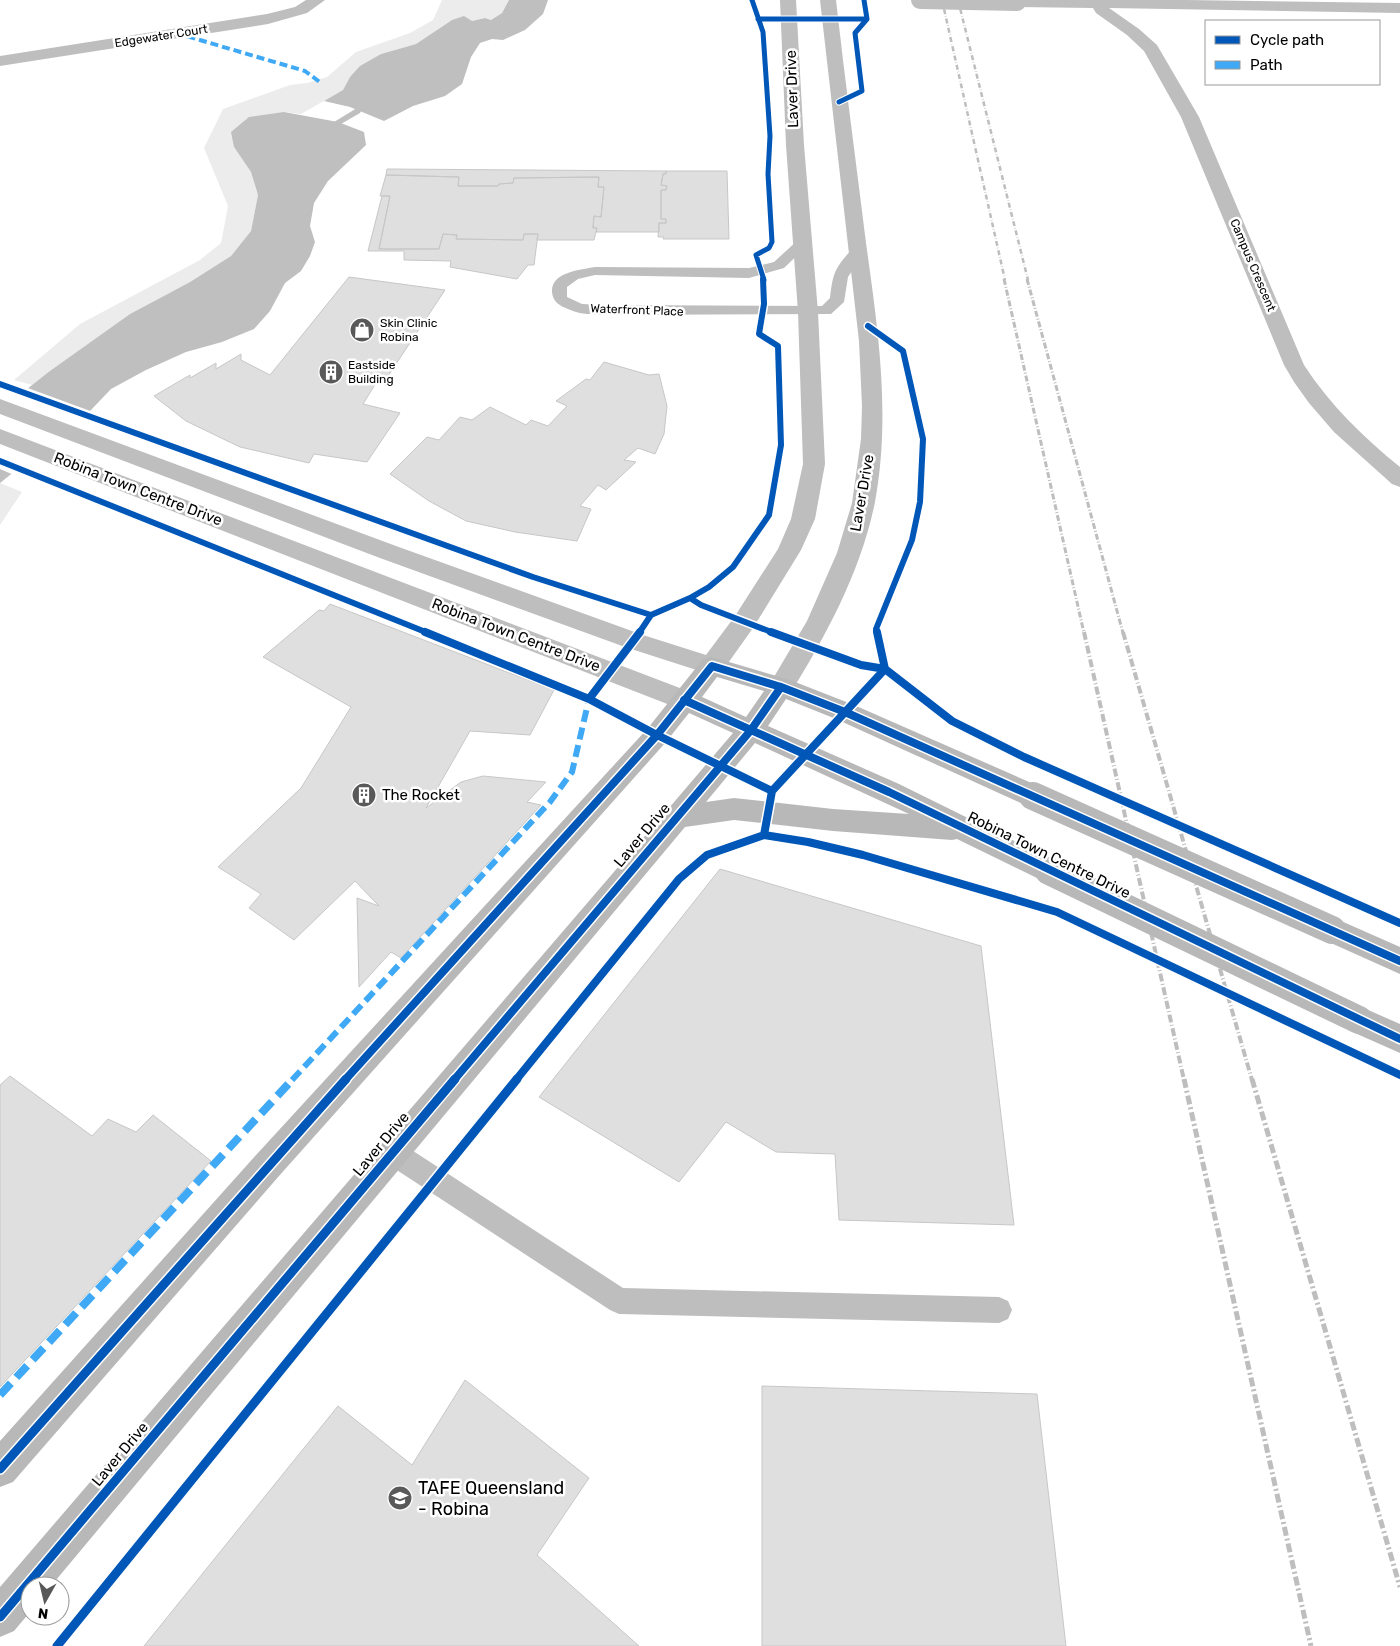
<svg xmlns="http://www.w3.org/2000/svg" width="1400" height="1646" font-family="Rubik,sans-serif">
  <rect width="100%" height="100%" fill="#fff"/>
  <path fill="#ececec" d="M442,0H509L502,13L491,20L485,18L472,21L452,20L416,44L381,54L350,77L343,90L301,114L284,112L234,147L251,172L258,195L251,231L231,256L190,282L130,314L32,385L14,380L80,324L200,260L221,243L228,206L204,148L223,109L290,85L307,83L327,77L356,52L410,33L433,20Z
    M0,483L22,492L0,525Z"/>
  <path fill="#bfbfbf" d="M509,0H548L543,14L525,30L503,40L492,39L480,43L471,57L462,84L445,96L413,106L384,121L350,107L324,101L343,90L350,77L360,66L381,54L416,44L452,20L464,16L472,21L485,18L491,20L502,13Z
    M284,112L338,122L364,132L366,145L328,181L314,203L310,226L315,242L310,256L301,271L285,283L270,311L254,329L222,342L186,352L146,370L111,389L91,410L0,483V410L50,371L130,314L190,282L231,256L251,231L258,195L251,172L234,147L231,132L249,117Z"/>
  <path fill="#fff" d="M25,387L93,412L14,475L0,469V407Z"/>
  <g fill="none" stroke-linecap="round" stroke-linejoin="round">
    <path fill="#bfbfbf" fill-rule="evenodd" d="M357,108L361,111L360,113L341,124L334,122Z"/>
  </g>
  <path fill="#dfdfdf" stroke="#c7c7c7" d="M387,169L666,171V174H663L661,185L667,186L666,190H661V219H666V223H659V232H596L597,228H593L594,216L601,217L604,187H598L599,177L514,178L513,183L499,184L498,186H458L459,177L386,175Z
    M666,171H727L729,239H663L664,237H658L659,223H666V219H661V190H666L667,186L661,185L663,174H666Z
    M386,175L459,177L458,186H498L499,184L513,183L514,178L599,177L598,187H604L601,217L594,216L593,228H597L594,240H537L538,234H524L523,240L456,239L457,235L443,234L439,249H379L390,196H380Z
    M382,196H390L379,249H439L443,234L457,235L456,239L523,240L524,234H538L534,265H528L517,279L450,267L451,261L404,260V251H368Z
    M349,277L445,290L388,376L381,375L363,404L400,413L367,462L314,454L309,463L240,447L186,421L154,396L190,375V378L216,363V369L241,354V360L270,375Z
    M604,362L649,375L659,374L667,406L664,434L655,454L638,448L624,460L636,462L606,490L598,485L580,506L591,509L577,541L515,532L466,521L429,501L390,474L427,437L439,440L460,417L472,420L490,407L526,425L531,420L548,426L567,406L556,401L586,379L590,380Z
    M330,604L554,690L530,735L470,731L426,808L461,782L483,776L546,782L527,802L541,805L401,958L391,952L359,987L357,898L379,906L355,881L294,940L249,908L261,894L218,867L301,788L351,707L263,657L319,610L324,611Z
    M720,869L981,946L1014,1225L839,1220L835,1154L776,1152L726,1122L679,1182L539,1097Z
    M10,1076L92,1136L108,1119L136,1132L153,1115L211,1161L0,1387V1085Z
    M465,1380L589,1478L537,1555L639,1646H144L338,1406L412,1465Z
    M762,1386L1037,1394L1066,1646H762Z"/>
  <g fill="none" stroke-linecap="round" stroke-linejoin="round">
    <path fill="#bebebe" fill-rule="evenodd" d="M803,239L808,240L810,243L784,268L749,278L595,275L578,279L567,287V297L582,304L605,305L822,306L830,298C833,272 835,268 853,248H863L865,251L848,277L844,302L831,314L605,315C595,314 583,315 573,311C563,307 553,304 552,292C551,272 580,270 595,267L749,268L774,262L798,240Z
      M392,1140L401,1143L623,1288L999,1297L1008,1301L1012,1310L1008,1319L999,1323L619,1314L610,1310L383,1161L380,1152L383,1143Z"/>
    <path fill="#bebebe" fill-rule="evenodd" d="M306,0H325L307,13L268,24L0,66V56L267,14L295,7Z
      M1011,0H1186L1400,3V13L1109,8L1139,29L1157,45L1199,117L1304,365C1330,405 1363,437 1400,467V487L1392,484L1334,432L1309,403L1294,382L1284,365L1181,117L1144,51L1127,35L1096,13L1093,8L1017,7L1012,5L1009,2Z"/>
    <path fill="#bebebe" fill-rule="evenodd" d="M780,0H796L804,145L818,312L825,464L815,519L801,550L753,628L721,673L712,675L625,647L380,558L0,414V399L396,546L643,635L706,655L735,616L778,549L791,519L803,464L798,312L786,145Z
      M820,0H836C845,81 856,162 866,243C878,329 891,415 875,502C861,571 827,634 790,694L781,697L772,694L768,687L807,621L837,553L852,503L861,439L862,406L859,341Z
      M0,429L693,693L697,700L693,707L684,710L675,707L0,444Z"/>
    <path fill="#b8b8b8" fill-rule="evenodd" d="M712,657L790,680L854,705L1043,788L1047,796L1043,804L1033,807L1023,804L836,719L786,699L768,726L899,784L1059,863L1063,871L1059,879L1049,883L1039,879L957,839L952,840L833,831L734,820L685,827L51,1586H30V1612L14,1631L0,1637V1587L662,816L665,809L669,808L733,733L689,713L666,742L279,1176L13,1482L0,1487V1441L257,1154L648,728L703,659ZM717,677L764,691L746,717L702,697ZM755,743L909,814L833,809L734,798L706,802Z
      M1332,917L1400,947V974L1322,939L1317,930L1322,921Z
      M1359,1006L1400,1024V1053L1348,1030L1344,1020L1348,1010Z"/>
    <path stroke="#bebebe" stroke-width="2.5" stroke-dasharray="5 2 0.5 2" stroke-linecap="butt" d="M942,0L1005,280
      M958,0L1028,280"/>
    <path stroke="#bebebe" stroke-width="3" stroke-dasharray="6 2 1 2" stroke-linecap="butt" d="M1004,279L1084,633
      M1027,279L1123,633"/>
    <path stroke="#bebebe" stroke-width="4" stroke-dasharray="8 2.5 1 2.5" stroke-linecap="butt" d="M1084,632L1184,1080
      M1123,632L1252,1080"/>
    <path stroke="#bebebe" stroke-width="5" stroke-dasharray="9 3 2 3" stroke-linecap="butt" d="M1184,1079L1311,1646
      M1252,1079L1400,1587"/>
    <path stroke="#bebebe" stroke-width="18" d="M920,0L1017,2"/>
    <path stroke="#b8b8b8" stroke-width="28" d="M1033,796L1332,930
      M1049,871L1359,1020"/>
    <path stroke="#3fa9f5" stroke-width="4" stroke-dasharray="8 4" stroke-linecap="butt" d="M176,33L305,71L321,83"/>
    <path stroke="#3fa9f5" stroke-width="6" stroke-dasharray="12 6" stroke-linecap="butt" d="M292,1080L550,802L572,772L589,699"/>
    <path stroke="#3fa9f5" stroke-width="8" stroke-dasharray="16 8" stroke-linecap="butt" d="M0,1395L293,1079"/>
    <defs>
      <path id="cycleway-far3" d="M752,0L763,32L770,136L768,174L772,242L769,248L756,255L764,280
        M758,19H867
        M839,102L862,91L855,33L867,19L864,0"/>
      <path id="cycleway-far2" d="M868,326L903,351L923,439L920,502L912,540L876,629L877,633
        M0,384L533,577L651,615
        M0,461L428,633
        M690,598L709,587L733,567L769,515L781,445L778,346L759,334L764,304L763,279
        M639,633L651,615L690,598L701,605L774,633"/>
      <path id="cycleway-far1" d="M425,632L589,699L640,632
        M771,632L861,665L885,669L952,721L1024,757L1400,923
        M589,699L657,735L772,791
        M684,700L889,792L1400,1039
        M764,835L772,791L885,669L877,632
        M345,1080L657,735L712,666L781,687L845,712L1400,961
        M454,1080L751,730L781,687
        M516,1080L679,879L707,855L764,835L808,842L863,855L1057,912L1400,1075"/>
      <path id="cycleway" d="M0,1469L346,1079
        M0,1617L455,1079
        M57,1646L517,1079"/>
    </defs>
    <use href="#cycleway-far3" stroke="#fff" stroke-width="7"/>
    <use href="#cycleway-far2" stroke="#fff" stroke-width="9"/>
    <use href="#cycleway-far1" stroke="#fff" stroke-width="11"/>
    <use href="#cycleway" stroke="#fff" stroke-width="12"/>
    <use href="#cycleway-far3" stroke="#0057b8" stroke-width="5"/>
    <use href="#cycleway-far2" stroke="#0057b8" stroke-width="6"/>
    <use href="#cycleway-far1" stroke="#0057b8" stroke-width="8"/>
    <use href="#cycleway" stroke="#0057b8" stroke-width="9"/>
  </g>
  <defs>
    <symbol id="shop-disc" viewBox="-11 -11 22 22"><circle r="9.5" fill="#595959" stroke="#fff"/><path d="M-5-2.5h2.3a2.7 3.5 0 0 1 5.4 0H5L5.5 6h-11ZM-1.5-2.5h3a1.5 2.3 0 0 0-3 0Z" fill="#fff"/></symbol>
    <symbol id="building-disc" viewBox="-11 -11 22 22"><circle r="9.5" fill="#595959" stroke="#fff"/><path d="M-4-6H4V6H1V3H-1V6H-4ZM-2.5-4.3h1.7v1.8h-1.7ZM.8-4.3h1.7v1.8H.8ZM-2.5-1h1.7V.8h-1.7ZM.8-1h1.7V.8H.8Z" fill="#fff"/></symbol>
    <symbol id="university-disc" viewBox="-11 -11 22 22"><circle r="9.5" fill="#595959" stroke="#fff"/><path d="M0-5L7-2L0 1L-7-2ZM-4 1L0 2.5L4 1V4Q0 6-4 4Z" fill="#fff"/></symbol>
  </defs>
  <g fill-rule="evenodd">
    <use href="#shop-disc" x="348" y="316" width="28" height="28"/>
    <use href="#building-disc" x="317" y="358" width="28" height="28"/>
    <use href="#building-disc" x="350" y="781" width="28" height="28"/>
    <use href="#university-disc" x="386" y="1484" width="28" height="28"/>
  </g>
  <g text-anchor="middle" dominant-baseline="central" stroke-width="5" stroke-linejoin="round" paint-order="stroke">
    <g font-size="12" fill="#000" stroke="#fff">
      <text transform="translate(161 36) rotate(-9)">Edgewater Court</text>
      <text transform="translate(1253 265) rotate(67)">Campus Crescent</text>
      <text transform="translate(637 310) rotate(2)">Waterfront Place</text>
    </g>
    <g font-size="12" fill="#000" stroke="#fff" text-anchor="start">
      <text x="380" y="323">Skin Clinic<tspan x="380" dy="14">Robina</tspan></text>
      <text x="348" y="365">Eastside<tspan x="348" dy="14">Building</tspan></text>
    </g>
    <g font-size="15" fill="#000" stroke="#fff">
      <text transform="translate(792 89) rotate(-92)">Laver Drive</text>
      <text transform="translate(138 489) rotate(21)">Robina Town Centre Drive</text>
      <text transform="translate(862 493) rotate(-80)">Laver Drive</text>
      <text transform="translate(516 635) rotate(21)">Robina Town Centre Drive</text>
      <text transform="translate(642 835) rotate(-50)">Laver Drive</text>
      <text transform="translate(1049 855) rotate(26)">Robina Town Centre Drive</text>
      <text transform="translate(381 1144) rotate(-50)">Laver Drive</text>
      <text transform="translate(120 1454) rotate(-50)">Laver Drive</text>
    </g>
    <g font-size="15" fill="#000" stroke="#fff" text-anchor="start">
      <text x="382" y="795">The Rocket</text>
    </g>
    <g font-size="18" fill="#000" stroke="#fff" text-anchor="start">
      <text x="418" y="1488">TAFE Queensland<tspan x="418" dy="21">- Robina</tspan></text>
    </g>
  </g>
  <rect x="1205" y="20" width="175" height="65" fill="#ffffff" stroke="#999999"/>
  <rect x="1215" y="36" width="25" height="8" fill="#0057b8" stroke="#999999"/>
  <text x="1250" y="45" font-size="15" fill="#000000">Cycle path</text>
  <rect x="1215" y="61" width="25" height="8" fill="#3fa9f5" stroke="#999999"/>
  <text x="1250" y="70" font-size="15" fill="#000000">Path</text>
  <g transform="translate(45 1601) rotate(188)"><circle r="24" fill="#ffffff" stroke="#999999"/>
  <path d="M0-4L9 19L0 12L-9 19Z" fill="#595959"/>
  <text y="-8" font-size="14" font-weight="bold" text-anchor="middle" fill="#000000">N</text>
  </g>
</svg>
